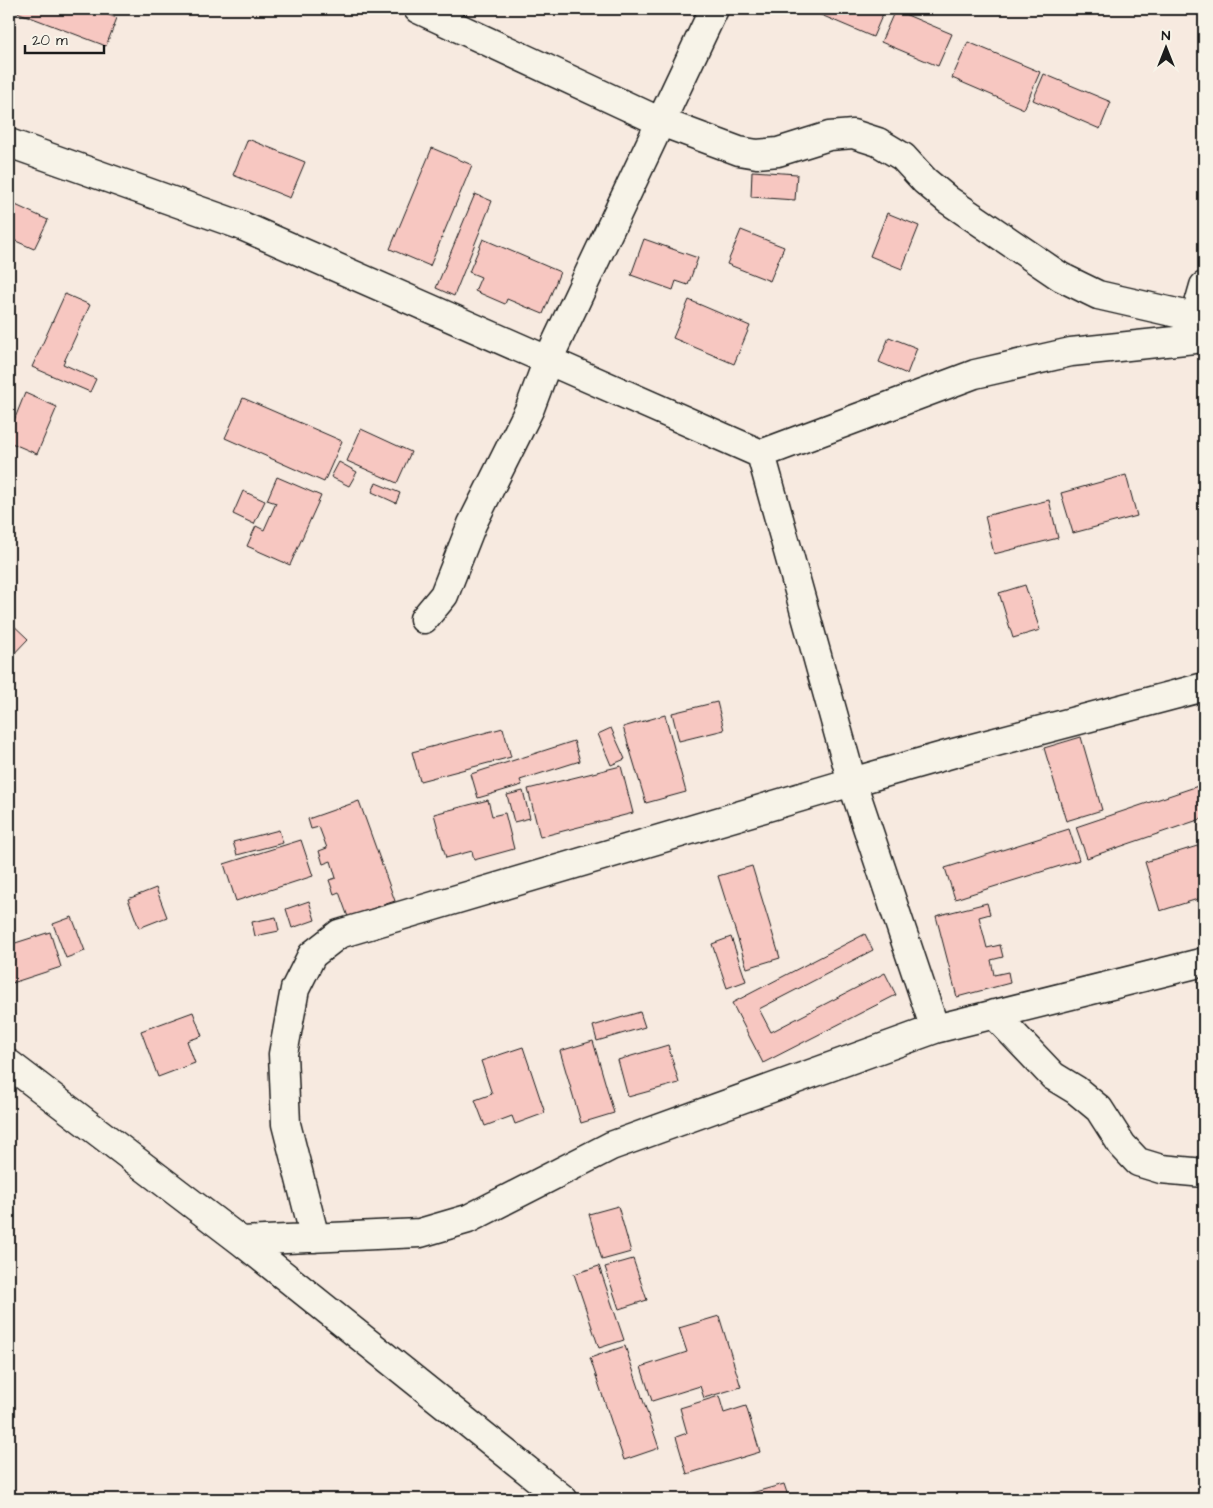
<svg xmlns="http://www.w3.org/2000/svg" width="1213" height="1508" font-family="'Architects Daughter',sans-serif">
  <rect width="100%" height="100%" fill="#f7eae0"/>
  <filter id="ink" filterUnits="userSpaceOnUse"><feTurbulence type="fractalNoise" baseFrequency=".02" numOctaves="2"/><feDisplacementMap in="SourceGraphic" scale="10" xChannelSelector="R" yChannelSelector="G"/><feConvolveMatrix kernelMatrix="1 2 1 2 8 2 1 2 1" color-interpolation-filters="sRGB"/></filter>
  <g filter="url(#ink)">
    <path fill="#f7c7c1" stroke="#1c1c1c" d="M9,9H92L117,18L106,46Z
      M807,9H885L873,37Z
      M895,10L952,34L938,66L881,42Z
      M968,42L1040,72L1024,109L952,78Z
      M1044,74L1111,102L1100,129L1033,100Z
      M248,139L305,162L290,198L233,175Z
      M432,148L472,165L430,266L390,249Z
      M752,171L797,174L795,200L751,197Z
      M475,194L492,201L454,296L436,288Z
      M9,202L48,220L34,249L9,238Z
      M887,213L919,226L902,269L870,256Z
      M741,230L784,247L770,281L727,264Z
      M483,239L560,272L543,314L507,299L505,304L475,291L481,277L469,272Z
      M644,239L698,258L688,285L676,281L673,290L631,275Z
      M65,294L90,305L63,364L96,379L90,392L32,367Z
      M689,300L750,326L734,364L673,338Z
      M889,337L917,348L907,374L879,362Z
      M25,393L57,407L37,454L9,442V433Z
      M243,398L342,441L324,482L225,438Z
      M361,429L411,452L397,483L347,461Z
      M339,462L357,472L349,486L331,477Z
      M1126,475L1137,516L1073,533L1061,493Z
      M277,477L321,496L290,565L247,546L256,526L264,530L276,503L267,500Z
      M376,483L400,493L396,503L372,492Z
      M243,491L265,501L254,524L233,514Z
      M1049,500L1058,538L994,554L985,516Z
      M1025,585L1040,630L1013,638L999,593Z
      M9,590L15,593L9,609Z
      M9,621L28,639L9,659Z
      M717,702L724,730L679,741L672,713Z
      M665,715L686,792L646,803L623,727Z
      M503,728L511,757L420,781L412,752Z
      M611,728L625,759L611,765L598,734Z
      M1081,737L1102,810L1066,821L1044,748Z
      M574,741L580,761L520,780L522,785L478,798L471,774Z
      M621,766L633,813L540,837L528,789Z
      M1204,784V818L1087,858L1076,827Z
      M523,791L530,818L514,822L507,795Z
      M488,800L492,816L505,813L514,849L474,860L472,851L446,858L434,814Z
      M359,801L395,901L348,917L339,892L334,894L329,880L336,878L331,861L323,864L319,851L327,848L319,827L311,829L308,819Z
      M1069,829L1079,860L955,899L945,868Z
      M279,830L283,843L237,855L233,842Z
      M301,840L313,876L236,901L224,864Z
      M1204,844V897L1160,911L1145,862Z
      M752,866L780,958L747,968L718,876Z
      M156,888L167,917L139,928L128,899Z
      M309,901L315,920L292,928L286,909Z
      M987,903L990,914L979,917L987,948L1000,945L1003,957L991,960L994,975L1008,972L1010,983L957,997L936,916Z
      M72,917L85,951L66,958L53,924Z
      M276,917L279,931L255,936L252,922Z
      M50,932L61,967L9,984V945Z
      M865,934L873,950L759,1009L771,1032L885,973L896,995L763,1063L732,1003Z
      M731,937L746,981L727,988L712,944Z
      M193,1012L202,1036L187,1041L195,1063L158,1077L141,1031Z
      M640,1012L645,1027L597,1041L593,1026Z
      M593,1041L614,1113L581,1123L560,1051Z
      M668,1045L679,1083L628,1097L618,1060Z
      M523,1047L545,1113L515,1124L512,1116L485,1126L475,1100L492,1094L481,1061Z
      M618,1206L631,1252L602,1260L589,1214Z
      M633,1259L647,1300L619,1309L605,1267Z
      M599,1266L624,1340L599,1348L574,1274Z
      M719,1316L741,1387L704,1398L700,1386L652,1401L641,1367L687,1352L679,1328Z
      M625,1346L659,1448L624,1460L590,1358Z
      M719,1396L724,1413L746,1406L760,1452L687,1474L676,1437L687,1433L680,1408Z
      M784,1484L789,1499H750L748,1494Z"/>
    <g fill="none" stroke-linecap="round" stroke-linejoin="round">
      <defs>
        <path id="minor" d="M418,9L661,122L739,151L757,154L778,152L829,136L853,134L878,142L903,157L925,181L948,200L1061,277L1098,295L1194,317
          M9,143L240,225L761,454
          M1190,335L1204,286
          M1204,338L1071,352L975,374L761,454L852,782L954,753L1204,687
          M424,619L444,595L472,524L530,408L548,360L714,9
          M994,1014L1053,1076L1076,1090L1099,1109L1122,1145L1138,1162L1161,1169L1204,1173
          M9,1064L241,1241L563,1499
          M315,1238L286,1124L283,1054L295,989L312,955L339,934L852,782L935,1029
          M241,1241L420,1233L468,1219L611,1146L935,1029L1204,962"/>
      </defs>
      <use href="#minor" stroke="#1c1c1c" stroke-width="31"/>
      <use href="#minor" stroke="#f7f3e8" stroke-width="28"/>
    </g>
  </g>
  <rect width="1213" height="1508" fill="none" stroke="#f7f3e8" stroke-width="30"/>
  <rect x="15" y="15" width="1183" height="1478" fill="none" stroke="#1c1c1c" stroke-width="2" filter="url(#ink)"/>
  <g transform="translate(1166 48)" stroke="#f7f3e8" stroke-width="4" paint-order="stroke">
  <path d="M0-4L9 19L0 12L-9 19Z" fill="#1c1c1c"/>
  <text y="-8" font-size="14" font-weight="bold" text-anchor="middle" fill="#1c1c1c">N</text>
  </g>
  <path d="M25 45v8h79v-8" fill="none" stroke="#1c1c1c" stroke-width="2.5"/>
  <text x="32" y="45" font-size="15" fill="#1c1c1c" stroke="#f7f3e8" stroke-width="4" paint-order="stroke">20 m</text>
</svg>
